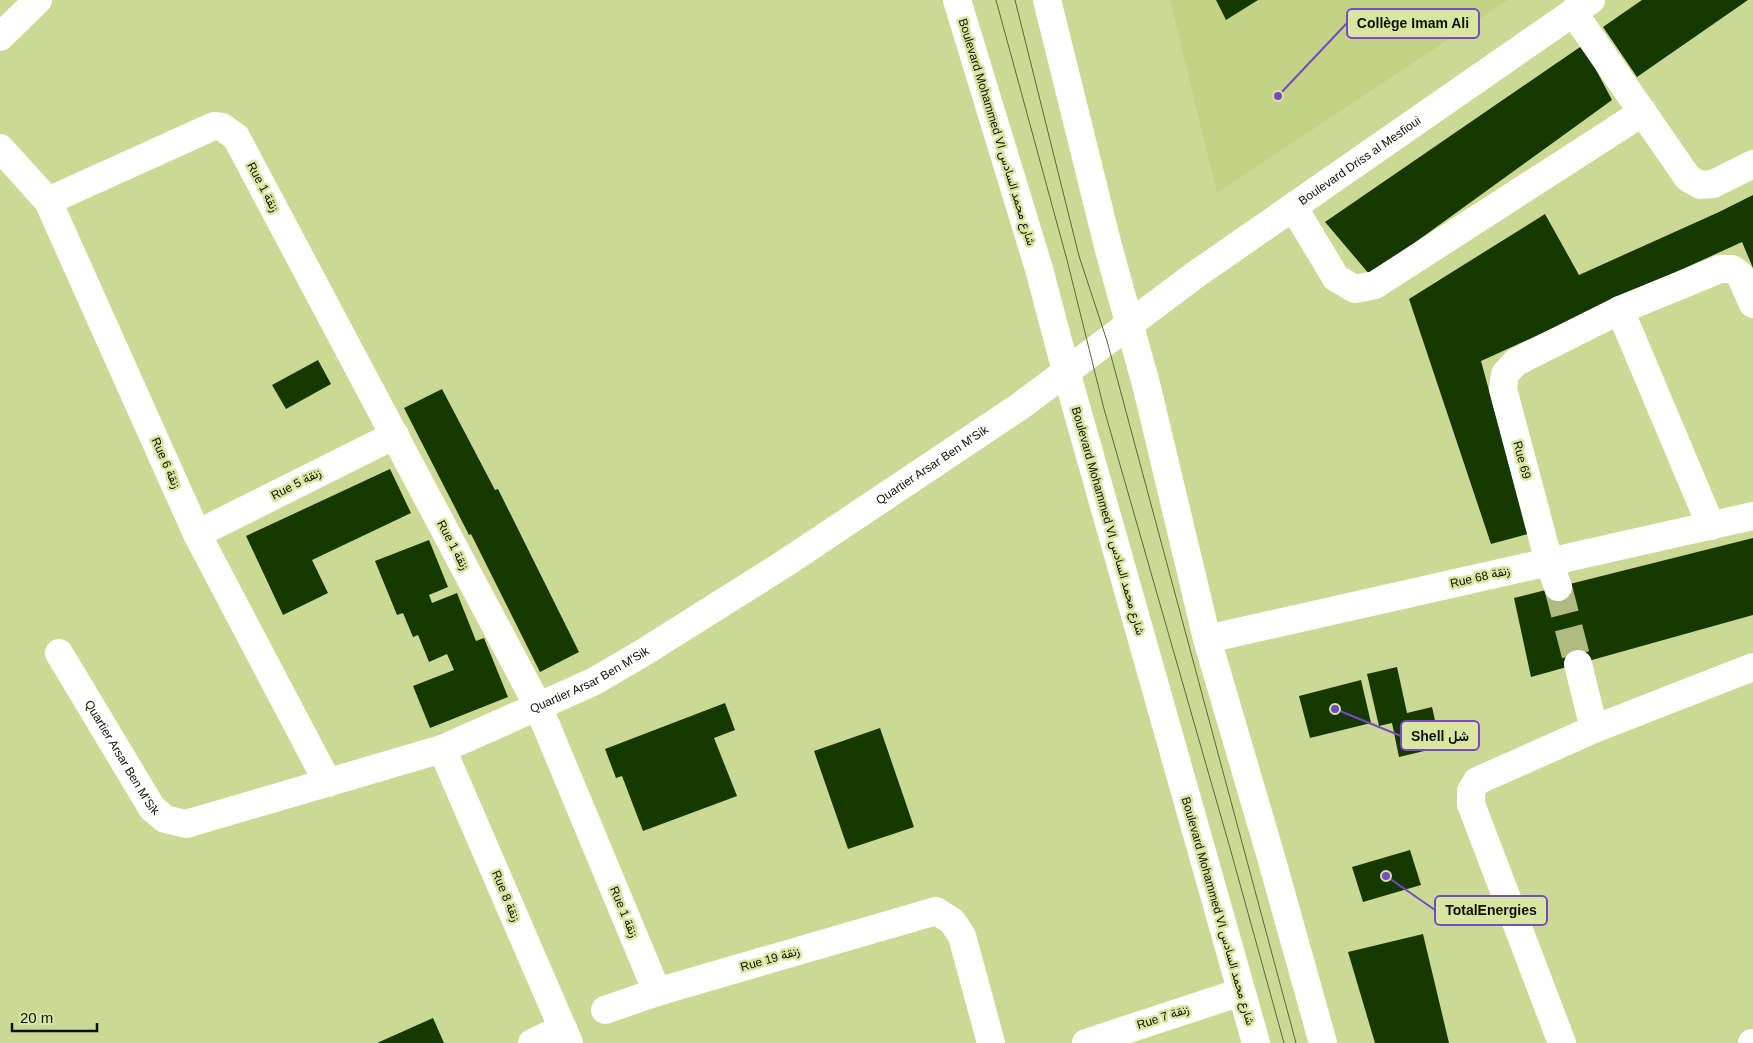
<svg xmlns="http://www.w3.org/2000/svg" width="1753" height="1043" font-family="Helvetica,Vazirmatn,sans-serif">
  <rect width="100%" height="100%" fill="#ccd995"/>
  <path fill="#c4d286" d="M1170,0H1508L1217,193Z"/>
  <path fill="#163902" d="M1216,0H1258L1226,20Z
    M1642,0H1748L1637,77L1603,27Z
    M1583,45L1612,100L1370,275L1325,222Z
    M1753,195V268L1742,242L1481,361L1528,534L1491,544L1409,299L1545,214L1579,275L1719,212Z
    M318,360L331,384L286,409L272,385Z
    M442,389L495,490L498,489L579,652L540,672L471,534L469,535L404,408Z
    M390,469L411,513L312,560L328,593L283,615L246,536Z
    M1753,538V615L1531,677L1514,598Z
    M429,540L448,587L429,595L432,603L457,593L476,641L484,638L508,697L430,728L413,686L454,670L447,654L429,662L418,635L413,637L403,613L397,615L375,561Z
    M1397,667L1407,713L1432,707L1441,747L1399,757L1392,723L1379,726L1367,674Z
    M1361,680L1371,723L1310,738L1299,696Z
    M725,703L735,730L714,738L737,796L643,831L622,776L616,778L605,749Z
    M880,728L914,827L848,849L814,751Z
    M1410,850L1421,885L1363,902L1352,867Z
    M1423,934L1449,1043H1375L1348,952Z
    M433,1018L444,1043H377Z"/>
  <g fill="none" stroke-linecap="round" stroke-linejoin="round">
    <path stroke="#afbb7f" stroke-width="28" stroke-dasharray="28 14" stroke-linecap="butt" d="M1558,587L1578,664"/>
    <g stroke="#fff" stroke-width="28">
      <path d="M1573,12L1688,178L1700,185L1713,184L1753,164"/>
      <path d="M0,37L38,0"/>
      <path d="M0,148L48,201L197,534L328,783"/>
      <path d="M48,201L214,126L222,127L236,137L538,706L657,992"/>
      <path d="M1294,208L1336,278L1355,289L1375,285L1643,112"/>
      <path d="M1620,310L1711,526"/>
      <path d="M197,534L395,435"/>
      <path d="M1558,587L1549,562L1503,389L1505,374L1516,362L1620,310L1720,269H1732L1740,275L1753,304"/>
      <path d="M1207,639L1753,516"/>
      <path id="s1" d="M59,653L152,808L165,819L186,824L442,749L593,682L641,654L784,564L1019,407L1195,275L1591,0"/>
      <path d="M1578,664L1594,729"/>
      <path d="M442,749L569,1043"/>
      <path d="M605,1010L657,992L936,911L952,921L962,936L991,1043"/>
      <path d="M532,1043L563,1028"/>
      <path d="M1086,1043L1241,992"/>
      <path d="M1562,1043L1471,804V791L1477,781L1594,729L1753,667"/>
      <path d="M1752,1043H1753"/>
    </g>
    <path stroke="#fff" stroke-width="28" d="M957,0L1039,269L1066,371L1256,1043
      M1047,0L1108,246L1147,388L1207,639L1271,857L1323,1043"/>
    <path stroke="#5e653f" stroke-width="1" d="M996,0L1067,260L1104,409L1230,848L1284,1043
      M1015,0L1079,256L1107,341L1296,1043"/>
  </g>
  <g text-anchor="middle" dominant-baseline="central" stroke-width="5" stroke-linejoin="round" paint-order="stroke">
    <g font-size="12" fill="#0d1000" stroke="#d9e6a2">
      <text transform="translate(997 132) rotate(73)">Boulevard Mohammed VI شارع محمد السادس</text>
      <text stroke="none"><textPath href="#s1" startOffset="1579">Boulevard Driss al Mesfioui</textPath></text>
      <text transform="translate(263 187) rotate(62)">Rue 1 زنقة</text>
      <text transform="translate(1522 460) rotate(75)">Rue 69</text>
      <text transform="translate(166 463) rotate(66)">Rue 6 زنقة</text>
      <text stroke="none"><textPath href="#s1" startOffset="1054">Quartier Arsar Ben M'Sik</textPath></text>
      <text transform="translate(296 484) rotate(-27)">Rue 5 زنقة</text>
      <text transform="translate(1108 521) rotate(74)">Boulevard Mohammed VI شارع محمد السادس</text>
      <text transform="translate(453 545) rotate(62)">Rue 1 زنقة</text>
      <text transform="translate(1480 577) rotate(-13)">Rue 68 زنقة</text>
      <text stroke="none"><textPath href="#s1" startOffset="649">Quartier Arsar Ben M'Sik</textPath></text>
      <text stroke="none"><textPath href="#s1" startOffset="122">Quartier Arsar Ben M'Sik</textPath></text>
      <text transform="translate(506 896) rotate(67)">Rue 8 زنقة</text>
      <text transform="translate(1218 911) rotate(74)">Boulevard Mohammed VI شارع محمد السادس</text>
      <text transform="translate(624 912) rotate(67)">Rue 1 زنقة</text>
      <text transform="translate(770 959) rotate(-16)">Rue 19 زنقة</text>
      <text transform="translate(1163 1017) rotate(-18)">Rue 7 زنقة</text>
    </g>
  </g>
  <path fill="none" stroke="#784ac3" stroke-width="2" d="M1278 96L1347 23M1335 709L1401 736M1386 876L1435 910"/>
  <g fill="#784ac3" stroke="#d9e6a2" stroke-width="2">
    <circle cx="1278" cy="96" r="5"/>
    <circle cx="1335" cy="709" r="5"/>
    <circle cx="1386" cy="876" r="5"/>
  </g>
  <g fill="#d9e6a2" stroke="#784ac3" stroke-width="2">
    <rect x="1347" y="9" width="132" height="29" rx="5"/>
    <rect x="1401" y="721" width="78" height="29" rx="5"/>
    <rect x="1435" y="896" width="112" height="29" rx="5"/>
  </g>
  <g font-size="14" text-anchor="middle" font-weight="bold" fill="#0d1000">
    <text x="1413" y="28">Collège Imam Ali</text>
    <text x="1440" y="741">Shell شل</text>
    <text x="1491" y="915">TotalEnergies</text>
  </g>
  <path d="M12 1023v8h85v-8" fill="none" stroke="#0d1000" stroke-width="2.5"/>
  <text x="20" y="1023" font-size="15" fill="#0d1000" stroke="#d9e6a2" stroke-width="4" paint-order="stroke">20 m</text>
</svg>
